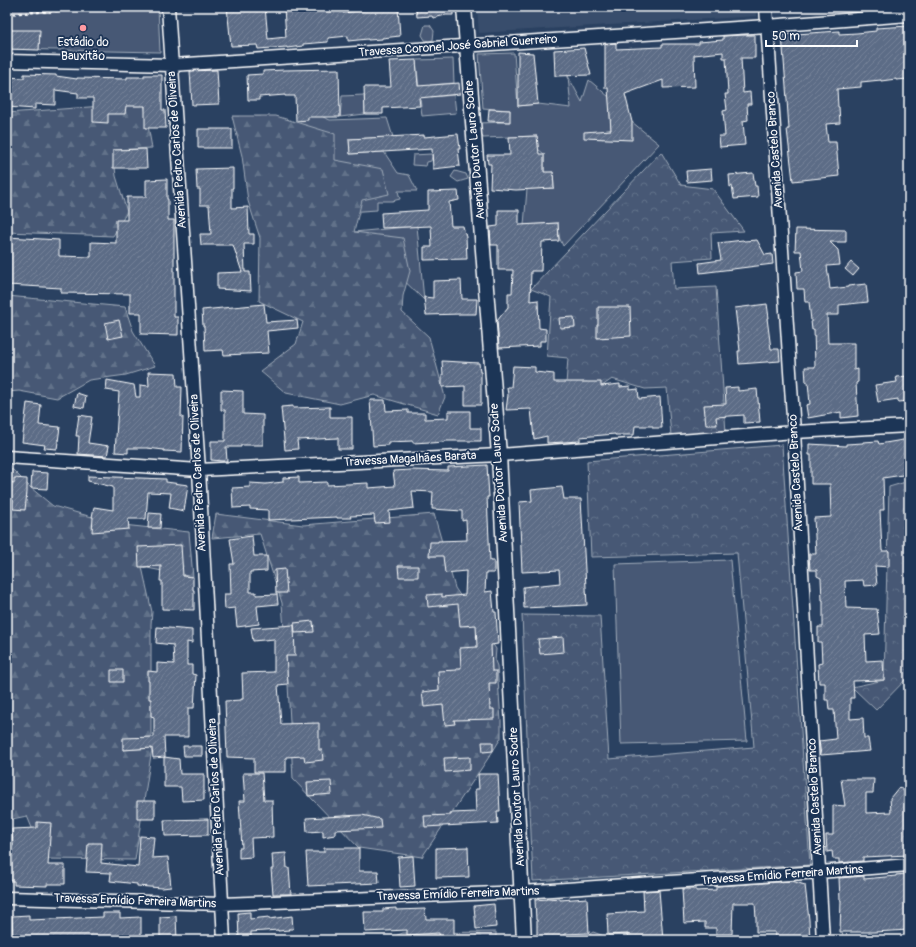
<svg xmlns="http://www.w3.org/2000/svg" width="916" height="947" font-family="Pangolin,sans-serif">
  <defs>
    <pattern id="forest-firs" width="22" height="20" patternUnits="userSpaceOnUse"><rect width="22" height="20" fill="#465975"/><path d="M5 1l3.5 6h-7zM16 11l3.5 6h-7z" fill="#62728a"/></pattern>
    <pattern id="park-crowns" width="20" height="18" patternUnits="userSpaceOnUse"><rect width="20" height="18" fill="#465975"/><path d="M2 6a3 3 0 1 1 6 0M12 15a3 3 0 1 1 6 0" fill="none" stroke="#62728a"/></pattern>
    <pattern id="building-hatch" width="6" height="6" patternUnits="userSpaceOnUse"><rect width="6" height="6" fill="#5b6c86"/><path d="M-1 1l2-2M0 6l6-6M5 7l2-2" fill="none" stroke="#748298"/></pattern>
  </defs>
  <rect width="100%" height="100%" fill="#2a4161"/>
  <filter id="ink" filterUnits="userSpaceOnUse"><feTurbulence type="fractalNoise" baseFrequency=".025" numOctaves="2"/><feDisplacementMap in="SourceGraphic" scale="8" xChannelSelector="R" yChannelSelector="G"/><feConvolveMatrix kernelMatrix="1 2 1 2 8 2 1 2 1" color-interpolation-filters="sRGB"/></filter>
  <g filter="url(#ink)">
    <path fill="#394e6c" d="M477,7H755L756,16L479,33Z"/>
    <path fill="#465975" stroke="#a2acba" d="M7,7H158L160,52L7,49Z
      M425,25H430L434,31L433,40L429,41L425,40L422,35Z
      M514,53L518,106L538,104L571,108L568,76L582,102L589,80L609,97L611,130L600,131L602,139L632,122L659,144L563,246L559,237L558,223L524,225L527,189L554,188L553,172L544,173V154L538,149L537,136L483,138L477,123L509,122L510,110L483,108L479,54Z
      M453,59L454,83L430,85L431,97L454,95L456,113L422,116L416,60Z
      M364,95L365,114L340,117L342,96Z
      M309,105L323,117L330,120L387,118L393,137L349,139L350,154L384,152L398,173L409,175L417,191H398L400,199L392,201H377V210L333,213L270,153Z
      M431,154L432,156L431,161L427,162L426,166L412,165L413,155Z
      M455,171L466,174L468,179L458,182L451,177Z
      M417,226L424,300L354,232Z
      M730,560L747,741L621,744L615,564Z"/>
    <path fill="url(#forest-firs)" stroke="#a2acba" d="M144,103L152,148L113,150L116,176L127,212L113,236L7,232V113Z
      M232,116H276L335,134V160L383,169L389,194L362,200L354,232L403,238L410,271L403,296L402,312L429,337L445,397L438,414L374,395L340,404L286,393L260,371L296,344L303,322L259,301L260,238L248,201L242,156Z
      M7,296L125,307L133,331L155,366L126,375L89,380L57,398L19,391L7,392Z
      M7,469L13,470L31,488L53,506L92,517L106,519L123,525L189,532L193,577L142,567L152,612L151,624V737L123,739V750L152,748L135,860L45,859L27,816L7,820Z
      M216,514L303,525L434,514L455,588L496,649L495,661L497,666L501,721V738L493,751L422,857L359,848L293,779L288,684L282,603L260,534L212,538Z
      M496,932V940H384L403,933Z
      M593,932L615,940H581Z"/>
    <path fill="url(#park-crowns)" stroke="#a2acba" d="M661,152L681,185L713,189L744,231L711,233L712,258L672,261L674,289L716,287L726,433L671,436L667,388L645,389L612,379L585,398L565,397L568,358L547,356L551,297L531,289Z
      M782,445L810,865L533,881L522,615L600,616L609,759L754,747L737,553L591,557L587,461Z
      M909,481V676L876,710L853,688L852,687L884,680L889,487Z"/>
    <path fill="url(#building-hatch)" stroke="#fff" d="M227,7H265L268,39L286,37L284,8L342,7L343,13L365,10L364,7H398L400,36L382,38V39L368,40V39L348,41V36L328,38V42L303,44V46L287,48V47L258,49L257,45L231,46Z
      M416,7H453V15H446L433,18L432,16L417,17Z
      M909,26V79L896,80V79L881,81V80L861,82V87L837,89L838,107H839L840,123L826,124L828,142H836L839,176L793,181L787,129H789L787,100L782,35L839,31V34L857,33L876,31V28Z
      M7,30H40L39,50L7,49Z
      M742,35H755V58H741L743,93L750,92L751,104H747L748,120L743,121L745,145L720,147L719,136H725L723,111L727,110L725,94H728L726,58H723V52L694,55L695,87L663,88V80L625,94L632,122V140L584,138V132L611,130L608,88H605V44L616,43V49L662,47V44H699V42L723,40V36Z
      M584,48L591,75L555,76L554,50Z
      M518,52L533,53L538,104L518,106Z
      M416,60L418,86L459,83L460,94L419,98L420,106L383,108V114H365L364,87H391L389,61Z
      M339,69L340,117H308V120L296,121L295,96H285V95L259,97V100H248L247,75L263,74V71L284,70Z
      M217,70L219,104L192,105L190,71Z
      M24,74L56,75V76L77,79V78L127,79V77H144V75H162V110H165L166,128H145V106H126L125,114H108V123L93,122V98H78V93L55,90V105L35,104V109L7,107V77L24,78Z
      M489,109L510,110V122L488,121Z
      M198,129H232V148H198Z
      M458,134L460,149H458L460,166L433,169L432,149L350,154L349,139L424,135V137Z
      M537,136L539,154H544V172H553L554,188L516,190L490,188L491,164H488L487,155H510L509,137Z
      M146,149L147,168H113V150Z
      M233,168V188H232V208L248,207L249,234H254V244H244L245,272H250L251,291L217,289V273L242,272L233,245H201L200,234H211L209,205H200V189H197L196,169Z
      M711,169L712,180L687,182L686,171Z
      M753,173L755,186H757L758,197L734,199L732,186L730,187L729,175Z
      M167,179V199H168V220H174V317H178V335L141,334V313H130V294L61,293V288L7,285V237L59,240V256L91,257V242L116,243V220H127V197H146V180Z
      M458,191L459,200L449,202L451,226H463L466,237L467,259L424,260V247H432L431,226L382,228L381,213L428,210V192Z
      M498,210H519V225L558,223L559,241L542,242L541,271H531L530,301L538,300L539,328L546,329V341H540V346L499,348L497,321L508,307V293H512L513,270H498V245H491L490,227L498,226Z
      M796,229L846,230V242H830L838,250L840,265L827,266L830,289L848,287V286L866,284L868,302L839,305V315H827L828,343H854V370L858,369V382L856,383L858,416L841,418V412L808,418L806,405L810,404L808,382H806L805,367H815L814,329L812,330L809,302H805L804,289H797L796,272L803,271L801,251H795Z
      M743,240L744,241L757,240L765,255L772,254L773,264L700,273L699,263L721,260L718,243Z
      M851,262L859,269L853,276L845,269Z
      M461,280L462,299H477L476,314H461L426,315L424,297L433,298V281Z
      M264,304L266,322L297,320L298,328L267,331L269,353L224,355L223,350L205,351L204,326H203L202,310Z
      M767,304L769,318H767L771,349H779L780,361L739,364L738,351H740L735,308Z
      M598,307H630L631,336L597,338V325H598Z
      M574,317L575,327L560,328L559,318Z
      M119,320L123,336L108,339L105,323Z
      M442,361L479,363L480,372H481V405H465V386L442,387V375H443Z
      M513,366L535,367V372L554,374V382H601V386L620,384V387L630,386V390L638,389L639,399L660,397L662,428H653V426H635L634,435H615V434L580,437V441L547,443V436L534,439L531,409L506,410L508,395L507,387H511Z
      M148,372L176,373L177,387H182L181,417H183L182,452L164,451V450L147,448H128V453L115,452L119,392L106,390L107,380L134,385L136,397H140V385L149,386Z
      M909,376V401L898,402V399L878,402L875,385L897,382L896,377Z
      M738,387V391L757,389L760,422L744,423V415L716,417L717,425H706L704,405L726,404L725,388Z
      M221,390L243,391V414L263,415V445H241V447H226L227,461H222L211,460V441H225V410H221Z
      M77,393L86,396L84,408L74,406Z
      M370,400H385L386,411L408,410V413H425V419L448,418V411H470V428H481V441H445V442L430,443V442L413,443V441L388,442V445L373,446Z
      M27,403L41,405L39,425L60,427L57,449L44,448L45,445L22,442Z
      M293,406V408L330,407V417H352V449H338V438L297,440L298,449L285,450L281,407Z
      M79,415L92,417L88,443L109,446L107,456L78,454L79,436H76Z
      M909,439V474L883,478L884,510H880L882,551H889V567L875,566L877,585L864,586L863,580L845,581L846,608L877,609L880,634L865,635L866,661L883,660L884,680L853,681L854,698H850V719L863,718L864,738H868L870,751L821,755L819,741L836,739L834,710H829L828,700H825V683H819L818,664L822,663L821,642H818V627H823V600H822L821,578L817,576V570H810L809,554H816L814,518L831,517L830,484H811V455H809V444L846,446V444L863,443V442L878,441L879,444Z
      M487,465L489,497H487L490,561H494V573H486L485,592L492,591L494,612H496L498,644L491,645L492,671H496V683H489L490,709H494V719L454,720L455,724L445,725L443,705L424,707L422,692L439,690L438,671L457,670V668H461L460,648L477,647L476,625L460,626L458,604L428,607L427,595L442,594V597L465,595L466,571L445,573L443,556H429L430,542H438V541L467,540L466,520L462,521V511L432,509L433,492L412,491L414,508L389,511L390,522L375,523L374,515L350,516L351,518H337V517L268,520V510L250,509V507L233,508L232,488L250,487V483L266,484L283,482V478L299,477V483L327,482V485L368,483V488L395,486L393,471L411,470L448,471V467Z
      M32,472L48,473L47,489L31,488Z
      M88,476L166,479V482L188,485L184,511L169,508L171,493L148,492L146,519H128L129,529L92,532L93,517H92L94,507L113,510V487L88,481Z
      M14,478L27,479V492L25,510L13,509V500H7V482L14,483Z
      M562,487L564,499H581L587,605L524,608L523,587L560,583L559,570L522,572L519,502L532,501L531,490Z
      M149,513L161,514L160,528H148Z
      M252,536L254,556H267V571L250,572V592H256V595L277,594L278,604L257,606L259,624L237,627L235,608L225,609L224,594H231L230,564H234L230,539Z
      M181,545L183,576L193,577V590H194V610L162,609V581H160L161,566L139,567L138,547Z
      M398,566H418V577H399Z
      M285,569L287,593H276L275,570Z
      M313,621L314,632L295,633L294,623Z
      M294,625L295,656H286L288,684L278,685L281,724L319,723V750H322L323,760L305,762L304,756L286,757V772H254V758L227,757L225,701L241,700V699H243L242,673L274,672V639L253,641L251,628Z
      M157,627L192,630V643L187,642V665H192V674L196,675L194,708H188V737H164L165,757L153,758L152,748L123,750V738L154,737V717L151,716V699H149V681H148V671L157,672V663L174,664L173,645L156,643Z
      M563,637L564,652L540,654L538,639Z
      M111,670H123V682H111Z
      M482,742H493V751L483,752Z
      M183,746H202V756H184Z
      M164,757L179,759L180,774H204V800L182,801L181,787H164Z
      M470,757V770L445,772L444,758Z
      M243,773H262L264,800H272L273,837L251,838L252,857L239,858V848H242L239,801H245Z
      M478,774H498L500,811H497L498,823L425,827L424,816L451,815V813L476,812L475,789H479Z
      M841,779H874L873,793H866V813L891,812L890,798L899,787L904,791H909V855L863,857V861L839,863V859H833L832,851L827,852L826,835H833V805L845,806Z
      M331,781L332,794L308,796L307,782Z
      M137,801H155V819H137Z
      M362,815L380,819L381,828L335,830V835L323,837V831L307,832L306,818Z
      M208,819V835L165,836L164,820Z
      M37,822L51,823L48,865H65V884H47V886L14,885V881H7V846H13L12,829L37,828Z
      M140,836L154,837L152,858L168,857L171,887L162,888L137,886V884L110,881L111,873L86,872L88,843H102L101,863L138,867Z
      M468,847L469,877L436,878V848Z
      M324,848H359V871H378L379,883L308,886L306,852H324Z
      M286,853L287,868H289L291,894H273L271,869H273L272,854Z
      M413,856L415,886L400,887L398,857Z
      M906,874L909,908V930L874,932H840L841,900H840L839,878L864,876V879L896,876V875Z
      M792,881L805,885L809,920L810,940H775V932H756V919L755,903H733L732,934H716V928H705V922L684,923L682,889H696V891L716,890V886Z
      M659,890L663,940H628V934L608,935L607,914L626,913V912L644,911L643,891Z
      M560,898V900L587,898L589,933L564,934V940H537V920H536L535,900Z
      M494,904L496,927L476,929L474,906Z
      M396,908V910L425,909L426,919H454V938L440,939L439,933L407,935V930L365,932L364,912H383V909Z
      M250,912V919L269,917V919L292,916L293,929H288L289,930L278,931V930L251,932V940H239L238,913Z
      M103,913H120V918L141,917V940H13L12,916L29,915V920L103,917Z
      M176,916L177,940H160V917Z"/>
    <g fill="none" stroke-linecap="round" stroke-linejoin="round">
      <defs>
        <path id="minor" d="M168,7L199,470L224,940
          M766,7L794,432L823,940
          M7,61L172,65L767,26L909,15
          M7,457L199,470L499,455L794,432L909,426
          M7,898L222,904L522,892L819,872L909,865"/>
        <path id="tertiary" d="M464,7L467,45L499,455L524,940"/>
      </defs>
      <use href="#minor" stroke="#fff" stroke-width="15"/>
      <use href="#tertiary" stroke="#fff" stroke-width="17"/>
      <path stroke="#fff" stroke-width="2" stroke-dasharray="3 3" stroke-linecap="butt" d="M7,14L122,7"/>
      <use href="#minor" stroke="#1d3557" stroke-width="12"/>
      <use href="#tertiary" stroke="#1d3557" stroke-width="14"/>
    </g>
  </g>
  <circle fill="#ff9aa2" stroke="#1d3557" stroke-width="1.5" cx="83" cy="28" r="4"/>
  <g text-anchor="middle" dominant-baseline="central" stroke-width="3.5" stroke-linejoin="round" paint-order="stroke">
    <g font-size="12" fill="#fff" stroke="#1d3557">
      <text x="83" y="42">Estádio do<tspan x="83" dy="14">Bauxitão</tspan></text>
    </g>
    <g font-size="12" fill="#fff" stroke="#1d3557">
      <text transform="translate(458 46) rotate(-4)">Travessa Coronel José Gabriel Guerreiro</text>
      <text transform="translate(177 150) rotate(-94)">Avenida Pedro Carlos de Oliveira</text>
      <text transform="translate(475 150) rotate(-95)">Avenida Doutor Lauro Sodre</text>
      <text transform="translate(775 150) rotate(-94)">Avenida Castelo Branco</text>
      <text transform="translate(410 459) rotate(-3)">Travessa Magalhães Barata</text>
      <text transform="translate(198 473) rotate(-93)">Avenida Pedro Carlos de Oliveira</text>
      <text transform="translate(499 473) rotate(-94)">Avenida Doutor Lauro Sodre</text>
      <text transform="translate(796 473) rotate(-93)">Avenida Castelo Branco</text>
      <text transform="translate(216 797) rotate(-93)">Avenida Pedro Carlos de Oliveira</text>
      <text transform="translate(517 797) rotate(-93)">Avenida Doutor Lauro Sodre</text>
      <text transform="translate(815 797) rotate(-93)">Avenida Castelo Branco</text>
      <text transform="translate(782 875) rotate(-4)">Travessa Emídio Ferreira Martins</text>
      <text transform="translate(458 894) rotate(-2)">Travessa Emídio Ferreira Martins</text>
      <text transform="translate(135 901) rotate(2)">Travessa Emídio Ferreira Martins</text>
    </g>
  </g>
  <rect width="916" height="947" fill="none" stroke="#1d3557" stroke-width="24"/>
  <rect x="12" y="12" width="892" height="923" fill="none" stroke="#fff" stroke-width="1.5" filter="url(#ink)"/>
  <path d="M766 40v6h91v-6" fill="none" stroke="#ffffff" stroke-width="2"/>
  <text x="772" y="40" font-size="12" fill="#ffffff" stroke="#1d3557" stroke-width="3" paint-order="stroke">50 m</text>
</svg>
